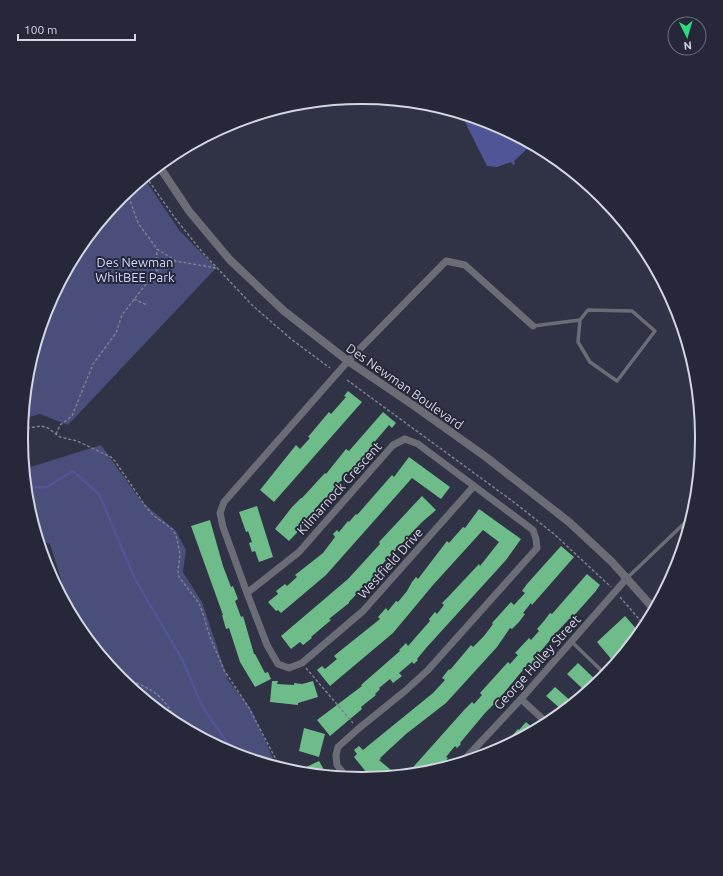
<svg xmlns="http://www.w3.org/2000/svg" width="723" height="876" font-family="Ubuntu,sans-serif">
  <rect width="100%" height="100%" fill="#303245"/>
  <path fill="#494e7a" d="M144,178L179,230L216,268L68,425L40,414L23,419L28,371L47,307L79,249L121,197Z
    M101,445L141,501L176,531L186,550L183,572L202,602L228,680L251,709L277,767L231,752L172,721L165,715L159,707H156L121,679L78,627L72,614L50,544L38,539L28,504L24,469Z"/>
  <path fill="#505597" d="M461,114L492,124L530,144L529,147L514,161L515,164L513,165L511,162L497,167L487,166Z"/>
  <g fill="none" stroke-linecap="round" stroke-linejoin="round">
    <path stroke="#505597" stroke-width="2.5" d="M26,488L47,487L73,471L99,494L135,579L183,661L202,706L235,754"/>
  </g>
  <path fill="#6ebc8a" d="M348,391L362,402L274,502L260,490L296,445L300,449L310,438L308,437L329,412L331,414L346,397L344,396Z
    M383,412L396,423L392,428L389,425L372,445L373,446L357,466L355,465L325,500L324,499L315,509L316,511L308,521L289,541L275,529L292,507L301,498H302L325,473L326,474L346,449L349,451Z
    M409,457L450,487L441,499L412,478L326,575L281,613L278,610L276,611L268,602L278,594L276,591L285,584L287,586L297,577L295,575L323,553L335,537L333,534L337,530L339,532L348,521L349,522L356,514L357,515L392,475L394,477Z
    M422,496L436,510L421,523L376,571L379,574L371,582L369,581L349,602V603L329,619L331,620L311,637L312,638L303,645L300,642L291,649L281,636L348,579L380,544L379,542L408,511Z
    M257,506L273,557L259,562L255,551L252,552L249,543L252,542L248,531L246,532L239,512Z
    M479,509L521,539L506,560L427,647L417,659L418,660L414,664L412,662L399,673L402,676L393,683L390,679L379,688L380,689L375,694L376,695L361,707L362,709L330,736L317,720L362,686L361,685L400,651L399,650L406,643L408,646L430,621L429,619L435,612L437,614L444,605L442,603L449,596L479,564L480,566L499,542L483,530L433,585L393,633L330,686L317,670L322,666L325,669L337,659L334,656L340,651L380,619L378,617L386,608L388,611L396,601L398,602L407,591L412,582L416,577L418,579L447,541L449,543L463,527L465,528Z
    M210,520L223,566L231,587L233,586L238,599L235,601L241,617L243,616L254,654H255L265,673L268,672L271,679L255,687L240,662L229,628L226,629L222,615H223L191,526Z
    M561,546L574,557L532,605L531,603L523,613L525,614L519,622L512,629L510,628L497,647L446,703L406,734L380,758L381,759L379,760L397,775L371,778L354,757L357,754L354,750L359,746L363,750L369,745L433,693L445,680L442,678L449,669L450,670L471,645L473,647L484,636L493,624L492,623L511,602L514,605L525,593L522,591L527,584Z
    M587,574L600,585L595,592L571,619L570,618L556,633L535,658L536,659L530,666L528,664L494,705H493L485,713L460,743L461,744L457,748L455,746L446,757L448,758L441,767L439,765L435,770L428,772L407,774L465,709L472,702L474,704L482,695L480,693L508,662L510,664L518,655L515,653L529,638L531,640L539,631L537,629L544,621L550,613L552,614Z
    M625,616L640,633L633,641L612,660L597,642Z
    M578,663L598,682L586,692L567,674Z
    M272,681H278L277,684L294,685V683L302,684L313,681L318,697L298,703V705L270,702Z
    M555,687L573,703L563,711L546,696Z
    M526,722L535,730L503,746L518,729L519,730Z
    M304,728L325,734L319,757L299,751Z
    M319,761L327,775L307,773L304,768Z"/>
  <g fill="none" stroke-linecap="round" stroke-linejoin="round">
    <path stroke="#7d7f8f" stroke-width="1.5" stroke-dasharray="3 2" stroke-linecap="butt" d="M146,177L175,218L203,253L252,305L291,339L330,368
      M127,192L138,223L157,249L176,261L216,268
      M112,212L116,203
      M156,271L176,261
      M134,299L147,305
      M347,380L515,503L554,534L611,587
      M22,429L41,426L48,428L60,437L77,441L111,457L115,461L146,507L153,515L172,529L176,535L180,554L178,571L179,577L199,603L202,611L210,637L224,670L249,708L280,767
      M56,434L60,425L72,416L93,364L116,333L122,315L156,271L157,249
      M620,597L645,626
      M306,668L353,723
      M136,683C160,692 167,703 179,725"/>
    <path stroke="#6b6d76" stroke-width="3.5" d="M533,326L580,320L588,310L632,311L655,331L617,381L590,362L578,342L580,320
      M682,525L687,531
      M627,578L692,516
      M572,642L606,675"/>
    <path stroke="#6b6d76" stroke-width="7" d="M474,486L363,611L302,663L289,668L278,664L267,645L247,593L223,527L220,513L224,502L348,361L446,261L465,265L533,326
      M247,593L299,552L393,445L405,439L418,444L533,530L536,539L537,548L428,670L405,691L358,729L338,747L336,755L337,765L346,777
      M521,699L547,723
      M463,761L521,699L627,578"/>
    <path stroke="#6b6d76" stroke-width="8" d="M159,166L189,211L230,260L284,311L348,361L413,405L486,457L569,522L612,562L654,609"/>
  </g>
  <g text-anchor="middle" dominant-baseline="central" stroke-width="4" stroke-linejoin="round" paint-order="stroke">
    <g font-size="13" fill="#d0d6fd" stroke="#26283a">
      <text x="135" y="262">Des Newman<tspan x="135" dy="15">WhitBEE Park</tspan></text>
    </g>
    <g font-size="13" fill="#d4d6e2" stroke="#26283a">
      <text transform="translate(405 386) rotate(35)">Des Newman Boulevard</text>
      <text transform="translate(339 488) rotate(-48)">Kilmarnock Crescent</text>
      <text transform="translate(390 563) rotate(-48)">Westfield Drive</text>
      <text transform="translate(537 662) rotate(-48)">George Holley Street</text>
    </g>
  </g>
  <path d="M0 0H723V876H0ZM361 104H362A333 333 0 0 1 695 437V439A333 333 0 0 1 362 772H361A333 333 0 0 1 28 439V437A333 333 0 0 1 361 104Z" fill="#26283a" fill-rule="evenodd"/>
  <path fill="none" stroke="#d4d6e2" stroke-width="2" d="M361 104H362A333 333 0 0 1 695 437V439A333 333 0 0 1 362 772H361A333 333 0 0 1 28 439V437A333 333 0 0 1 361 104Z"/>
  <g transform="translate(687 36) rotate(175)"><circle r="19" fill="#26283a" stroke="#6c6e7d"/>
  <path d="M0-3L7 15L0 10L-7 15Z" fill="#31d882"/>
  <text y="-6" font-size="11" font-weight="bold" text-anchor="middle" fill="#d4d6e2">N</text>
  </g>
  <path d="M18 34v6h117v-6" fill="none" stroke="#d4d6e2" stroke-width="2"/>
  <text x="24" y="34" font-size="12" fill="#d4d6e2" stroke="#26283a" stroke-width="3" paint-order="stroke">100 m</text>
</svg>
